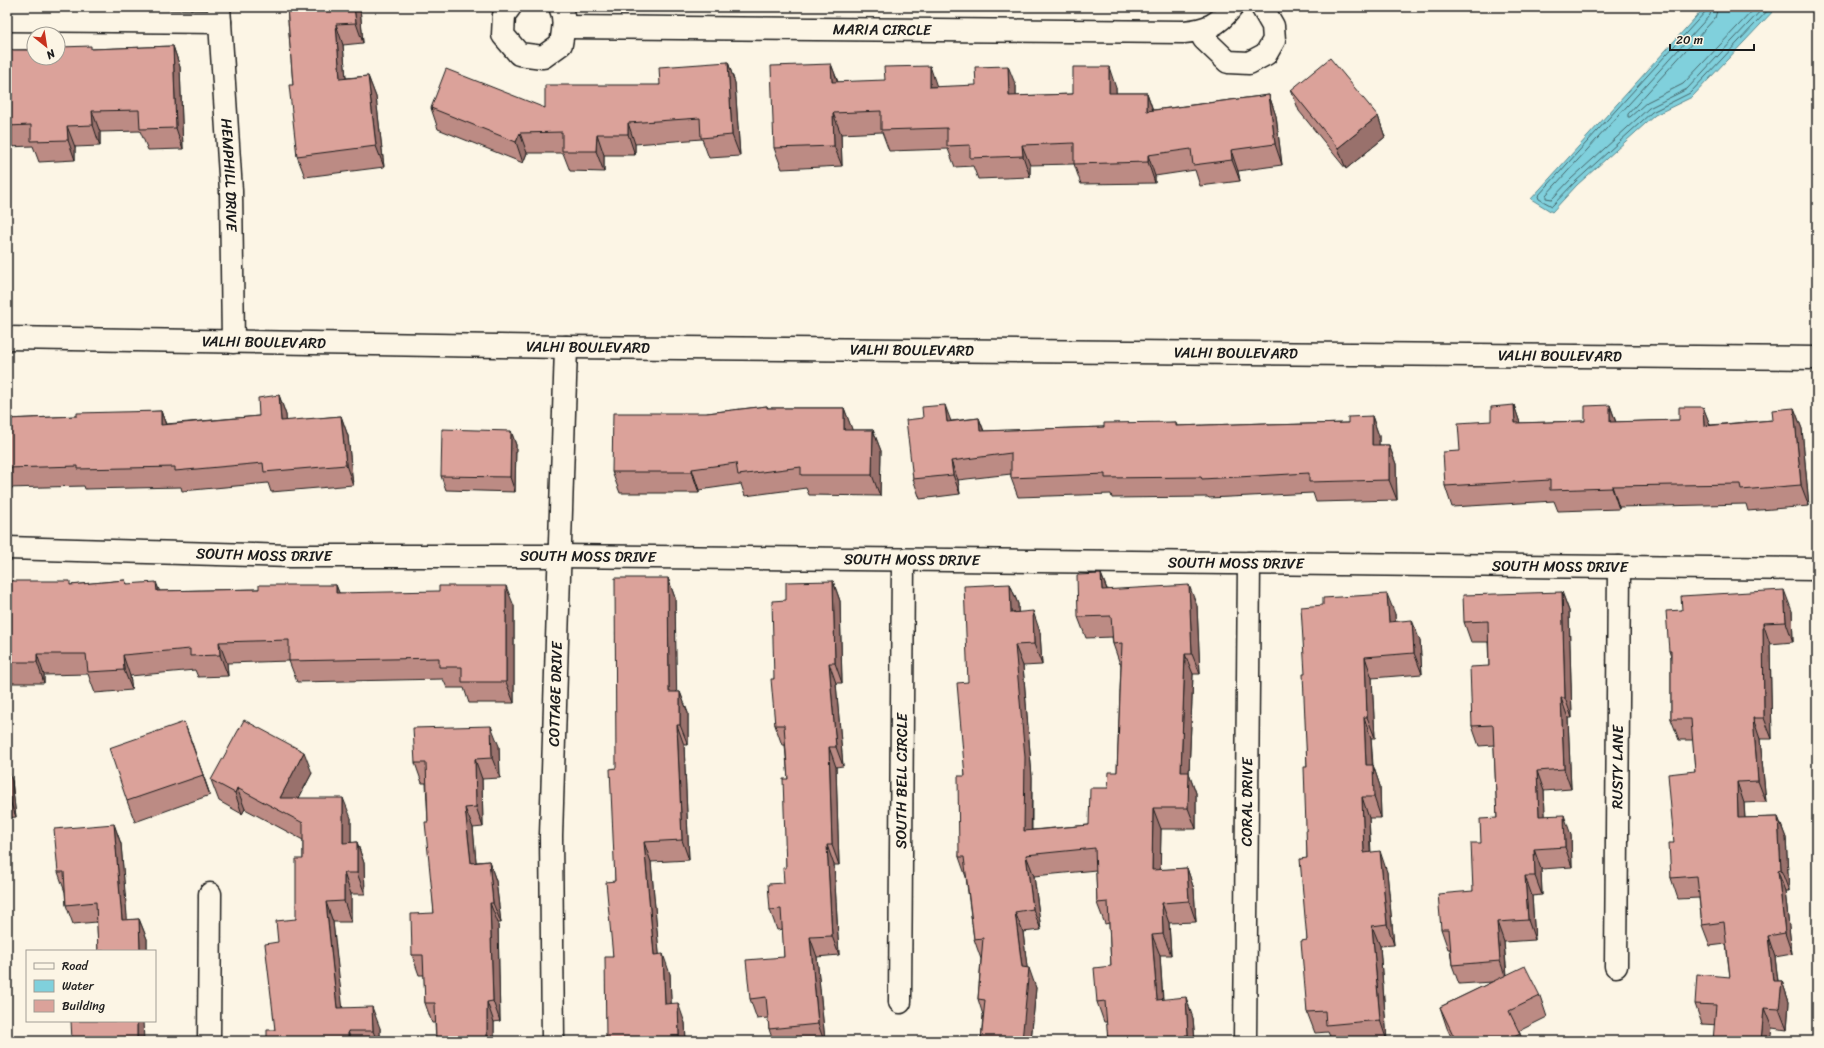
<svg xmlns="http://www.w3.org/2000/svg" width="1824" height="1048" font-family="Sriracha,sans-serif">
  <rect width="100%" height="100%" fill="#fcf5e5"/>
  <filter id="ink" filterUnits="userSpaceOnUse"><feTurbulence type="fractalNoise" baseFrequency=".025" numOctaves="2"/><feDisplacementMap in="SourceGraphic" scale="8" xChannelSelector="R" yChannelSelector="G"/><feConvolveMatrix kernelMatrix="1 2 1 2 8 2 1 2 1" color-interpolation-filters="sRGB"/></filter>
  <g filter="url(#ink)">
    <path fill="#80d0dc" stroke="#58888f" d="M1705,7H1777L1692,97L1655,115L1577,185L1552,212L1531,199Z"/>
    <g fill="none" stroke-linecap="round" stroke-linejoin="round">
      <path stroke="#446469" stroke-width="1" d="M1707,7L1706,11L1538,196L1539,199L1552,206L1575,182L1652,112L1690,93L1771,7
        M1712,7L1710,15L1546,195V198L1552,199L1571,179L1649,108L1687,89L1764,7
        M1718,7L1715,18L1628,114V117H1630L1647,102L1683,84L1756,7"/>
      <defs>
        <g id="minor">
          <path id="s1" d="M219,7L231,191L233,342"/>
          <path d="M510,7L504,15L503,35L519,54L543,57L561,44C563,32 566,18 560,7"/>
          <path d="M7,20L220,22"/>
          <path id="s2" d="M564,27L1184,32C1207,30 1218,25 1232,7"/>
          <path d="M1200,31L1204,39L1228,62L1249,63L1266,54L1274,40L1273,26L1262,7"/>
          <path id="s3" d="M7,338L566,347L1817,358"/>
          <path id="s4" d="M7,548L290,556H559L1817,569"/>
          <path id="s5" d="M1616,966L1619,567"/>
          <path id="s6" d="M900,1002L903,560"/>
          <path d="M209,1041L210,894"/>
          <path id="s7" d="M553,1041L551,836L566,347"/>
          <path id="s8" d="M1245,1041L1249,563"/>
        </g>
      </defs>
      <use href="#minor" stroke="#1c1c1c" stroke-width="25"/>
      <use href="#minor" stroke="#fcf5e5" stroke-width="22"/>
    </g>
    <path fill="#bc8b84" stroke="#1c1c1c" d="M287,7H360L363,43L343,45L346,78L368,76L376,97L384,167L305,177L297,156L293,85Z
      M173,46L180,67L183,149L148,150L140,131L100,132V146L75,147V160L39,162L33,146L7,147V50L92,49Z
      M728,62L735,83L740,156L709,158L702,139L635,144V155H604V172L570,171L563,153H527L523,163L438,129L431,108H545L660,85Z
      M831,64L838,82L937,87L1016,86V96L1073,94L1116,88V93H1147L1153,110L1269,95L1276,116L1282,165L1238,171L1240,181L1200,186L1195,170L1155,176V183L1081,184L1074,164L1030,165V177L978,179L973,166L955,167L948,149L889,151L882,132L841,134L842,166L782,169L774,148Z
      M1291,90L1378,116L1385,137L1346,169L1299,111Z
      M279,395L286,415V421L341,416L348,436L353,485L271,492L268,483L182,491L181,487L85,489L84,486L7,488V419L77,416L161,411L166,424L259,416Z
      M1514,405L1520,423L1585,421L1610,405L1616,422L1679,420L1703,407L1710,425L1773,420L1794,408L1802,429L1809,506L1748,511L1746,504L1619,507V509L1558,511L1554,501L1452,507L1445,486L1460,451L1491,421Z
      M767,406L768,408H844L852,430H873L881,451L880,496L809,495L806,488L745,496L741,484L699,490V493H620L612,472L707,413Z
      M1372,416L1379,436V445H1389L1396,464L1397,500L1316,502L1313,493L1209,498L1208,497L1112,498L1111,494L1018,497L1011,478V474L958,480L960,494L920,499L913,479L923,418L951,421L979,418L984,431L1104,427L1176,422L1177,426L1267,423L1268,425L1348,423Z
      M511,431L516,445L515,492L446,490L441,476Z
      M1101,574L1107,589L1197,606L1200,674H1193L1189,773L1196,793V829H1161L1160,870L1187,868L1194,889L1196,922L1169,923L1171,955H1160L1163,999L1193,1018L1195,1041H1108L1107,1022H1104L1097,1002L1111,966L1109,923L1105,924L1097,903L1096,870L1034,876L1041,930L1023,932L1027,968L1036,988L1031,1041H981L983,1015L978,999L981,959L974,939L966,877L959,857L965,776L968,682L1010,584L1018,604V612L1040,632L1042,665L1023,666L1032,777V830L1089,825L1117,772L1121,664H1120L1113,644L1112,637L1086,638L1078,617Z
      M668,578L675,598L676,692H680L688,713V745H684L689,860L651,862L659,954L670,974L671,1003L685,1023L686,1041H607L606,1039L613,957L615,881L616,768Z
      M125,580L127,584L160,591L259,589L336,585L339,593L514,606V703H469L464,688H447L443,679L297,682L289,661L227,663L228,676L198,677L195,670L130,676L132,690L95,693L88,674L44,675V683H7V581L72,585Z
      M833,581L840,601L842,683H836L843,766L836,767L839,865H834L839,955L817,957L825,1041H773L769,1029L768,1018L757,1019L750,999L784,957L783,929L777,930L770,910L784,883L786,868L788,779L785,745H782L775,725L774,679L786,600Z
      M1562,592L1569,611L1572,718H1568L1571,789L1544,791L1545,816L1571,835L1572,867L1541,869L1542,895L1532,896L1535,940L1504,942L1507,975L1540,996L1547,1017L1519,1031L1523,1041H1453L1447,1028L1440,1007L1492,982L1459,984L1452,965L1450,949H1448L1441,929L1473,891L1481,843L1497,818L1494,745L1479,746L1472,726L1489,666L1488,642H1471L1464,622Z
      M1682,610L1792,611L1793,642L1770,644L1772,739H1760L1766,802L1744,803L1745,818L1778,817L1786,838L1789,891H1785L1792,954L1775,957L1778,981H1782L1789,1002L1787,1030L1772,1028L1702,1024L1695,1004L1730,977L1726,944L1710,946L1702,925L1699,898L1678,899L1671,878L1674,843L1695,771L1693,740H1679L1671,719V657L1669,651Z
      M1395,614V622L1420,641L1422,674L1372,678L1375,738H1371L1373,765L1380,786L1381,818H1369L1371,852L1387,872L1394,945L1380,946L1387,1041H1332L1328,1032L1315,1033L1307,1012V767L1305,674Z
      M184,722L210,795L135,822L127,801Z
      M499,746L500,778L482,779L483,827L473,828L476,862L489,861L496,881L501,923H498L500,1021L494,1022V1041H436L435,1023H432L425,1003L424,975H419L412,955L434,913L428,822L426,783H422L415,763Z
      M7,767L12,781L16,817L7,818Z
      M312,773L299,798L351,818V843L357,842L364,863L365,894H351V922H333L342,1008L380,1028V1041H267L275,1030L278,942L296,919L303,859V840L245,809L242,814L219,801L211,780Z
      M114,824L121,844L127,920L139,919L147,939V951H98L97,922L73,924L66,905L65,892L58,872Z"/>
    <path fill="#99716c" stroke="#1c1c1c" d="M354,7H360L363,43L356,23Z
      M336,24L343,45L348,100L340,79Z
      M173,46L180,67L183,149L176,128Z
      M728,62L735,83L740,156L732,135Z
      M831,64L839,85L832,82Z
      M930,66L937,87H930Z
      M1008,66L1016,86V117L1009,96Z
      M1109,67L1116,88L1117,114L1109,93Z
      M368,76L376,97L384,167L376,146Z
      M1147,93L1154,114L1147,111Z
      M1269,95L1276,116L1282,165L1275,144Z
      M92,111L100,132V146L93,125Z
      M833,113L841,134L842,166L834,146Z
      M1378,116L1385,137L1346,169L1338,148Z
      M628,123L635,144V155L628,134Z
      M67,126L75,147V160L68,140Z
      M520,133L527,153L523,163L516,142Z
      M597,134L604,155V172L596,151Z
      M1022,145L1030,165V177L1023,156Z
      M1231,150L1238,171L1240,181L1232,160Z
      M1148,155L1155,176V183L1148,162Z
      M279,395L286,415L288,441L281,421Z
      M945,405L952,424L947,422Z
      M1514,405L1521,426L1515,423Z
      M1610,405L1617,426L1610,422Z
      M1703,407L1711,427L1704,426Z
      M844,408L852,429V451L844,430Z
      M1794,408L1802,429L1809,506L1801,485Z
      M161,411L168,431L161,425Z
      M341,416L348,436L353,485L346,465Z
      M1372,416L1379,436V465L1372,445Z
      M979,418L986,438L980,431Z
      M873,430L881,451L880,496L872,475Z
      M511,431L516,445L515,492L510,477Z
      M1389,445L1396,464L1397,500L1389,480Z
      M951,461L958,480L960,494L953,475Z
      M692,469L699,490V493L692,472Z
      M1612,486L1619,507V509L1612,488Z
      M1101,574L1109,595L1102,590Z
      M668,578L675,598L677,712L669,692Z
      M833,581L840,601L842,683L835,663Z
      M156,582L164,602L157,591Z
      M1010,584L1018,604L1019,633L1011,613Z
      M336,585L344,605L336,593Z
      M1189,585L1197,606L1200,674L1192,654Z
      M506,586L514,606V703L506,682Z
      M1784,590L1792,611L1793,642L1786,622Z
      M1562,592L1569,611L1572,718L1565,698Z
      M1387,594L1395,614L1396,643L1389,622Z
      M1033,611L1040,632L1042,665L1034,644Z
      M1412,620L1420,641L1422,674L1414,653Z
      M1763,623L1770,644L1772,739L1764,718Z
      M219,642L227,663L228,676L220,655Z
      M1015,645L1023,666L1032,777L1031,852L1024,831Z
      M37,654L44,675V683L37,662Z
      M1185,654L1193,674L1189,773L1196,793V829L1188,808L1181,772Z
      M123,655L130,676L132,690L124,670Z
      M1365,657L1372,678L1375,738L1367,717Z
      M829,663L836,683L843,766L836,747Z
      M680,692L688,713V745L680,725Z
      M1561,698L1568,718L1571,789L1564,769Z
      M1364,717L1371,738L1373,775V765L1380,786L1381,818L1374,797L1366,765Z
      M1753,718L1760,739L1766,802L1758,781Z
      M184,722L192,743L210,795L203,775Z
      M677,725L684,745L689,860L682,840Z
      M491,726L499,746L500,778L492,758Z
      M829,747L836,767L839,865L832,845Z
      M304,752L312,773L289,816L280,798Z
      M475,759L482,779L483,827L476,807Z
      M7,767L12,781L16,817L8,796L7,785Z
      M1537,771L1544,791L1546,836L1539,816Z
      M1737,782L1744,803L1746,839L1738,818Z
      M237,788L245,809L242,814L235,793Z
      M1362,797L1369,818L1371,874L1364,853Z
      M343,798L351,818V863L343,843Z
      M465,808L473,828L478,883L471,863Z
      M1153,808L1161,829L1160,891L1152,870Z
      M1564,815L1571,835L1572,867L1565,847Z
      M1778,817L1786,838L1789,891L1781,870Z
      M114,824L121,844L129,940L122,920Z
      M357,842L364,863L365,894L357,873Z
      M644,842L651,862L661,975L654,955Z
      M827,845L834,865L839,955L832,936Z
      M1534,849L1541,869L1542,895L1535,876Z
      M1380,851L1387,872L1394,945L1387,924Z
      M1026,855L1034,876L1041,930L1033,909Z
      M489,861L496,881L501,923L493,903Z
      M1187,868L1194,889L1196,922L1189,901Z
      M1778,871L1785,891L1792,954L1785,933Z
      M344,873L351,894V922L344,901Z
      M1525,876L1532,896L1535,940L1528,920Z
      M326,902L333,922L345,1028L337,1008Z
      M490,903L498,923L500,1021L493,1001Z
      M1162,903L1169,923L1171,955L1163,934Z
      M1015,912L1023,932L1028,975L1029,968L1036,988L1031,1041H1022V967Z
      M139,919L147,939V951H140Z
      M1497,922L1504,942L1507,981L1500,961Z
      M1372,926L1380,946L1387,1041L1380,1020Z
      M1152,935L1160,955L1164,1020L1157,1000Z
      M1768,936L1775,957L1780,998L1782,981L1789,1002L1787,1030L1779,1009L1773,981Z
      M810,937L817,957L825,1041H824L818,1024Z
      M663,954L670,974L672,1024L665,1004Z
      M1186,997L1193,1018L1195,1041H1190L1188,1035Z
      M487,1002L494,1022V1041H487Z
      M678,1003L685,1023L686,1041H681L679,1036Z
      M372,1007L380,1028V1041H377L373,1031Z
      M1764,1008L1772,1028L1770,1041H1761Z
      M137,1021H143L144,1041H137Z
      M348,1031L351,1041H348Z"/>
    <path fill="#dba29a" stroke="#1c1c1c" d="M287,7H354L356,23L336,24L340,79L368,76L376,146L297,156L289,85H293Z
      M91,46V49L173,46L176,128L140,129L139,110L92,111L93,125L67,126L68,140L31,141V125L7,126V50H34V58H58V49H60V47Z
      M1330,58L1378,116L1338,148L1291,90Z
      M728,62L732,135L701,138L700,118L628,123V134H597L596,151H562V132L520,133L516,142L431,108L446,69L545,108V85H660L659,67Z
      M831,64L832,82L885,80L884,67L930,66V87L976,85L975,67L1008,66L1009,96L1073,94V67H1109V93H1147V111L1269,95L1275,144L1231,150L1232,160L1193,165L1191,149L1148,155V162L1074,164V143L1022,145L1023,156L970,158V145L947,146V128L881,130V111L833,113L834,146L774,148L771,66Z
      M279,395L281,421L341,416L346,465L264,472L263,463L175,471V467L78,469V466L7,468V419L77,416V413L161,411V425L259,416L258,398Z
      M945,405L947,422L979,418L980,431L1104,427V423L1176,422V426L1267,423L1268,425L1348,423V417L1372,416V445H1389V480L1309,482V473L1202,479L1201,477L1105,478V474L1011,478V453L951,461L953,475L913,479L906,420L923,418L922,407Z
      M1514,405L1515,423L1585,421V406L1610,405V422L1679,420V407H1703L1704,426L1773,420L1772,410L1794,408L1801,485L1741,490L1740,484L1612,486V488L1550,490V480L1445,486L1443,452L1460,451L1458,423L1491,421V407Z
      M767,406V408H844V430H873L872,475H801V467L738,475L736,463L692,469V472H612L613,413H707Z
      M442,429L511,431L510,477L441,476Z
      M1101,574L1102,590L1189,585L1192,654H1185L1181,772H1189L1188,808H1153L1152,870L1187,868L1189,901L1162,903L1163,934L1152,935L1157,1000L1186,997L1188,1035H1185V1041H1108L1105,1001L1097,1002L1094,968L1111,966L1108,902L1097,903L1095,848L1026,855L1033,909L1015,912L1022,967L1029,968L1022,1041H981L985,1000L978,999L983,938L974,939L964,857H959L958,776H965L957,683L968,682L964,586L1010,584L1011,613L1033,611L1034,644L1015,645L1025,757L1024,831L1089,825L1090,788H1108L1109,772H1117L1122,643L1113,644L1111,616L1078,617L1077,575Z
      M615,578H668L669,692H680V725H677L682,840L644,842L654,955L663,954L665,1004L678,1003L679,1036H672V1041H610V1039H606L605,957H613L606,882L615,881L610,769L616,768Z
      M125,580L126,584L156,582L157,591L259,589V585H336V593L439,591V586H506V682H462V667H439V658L289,661V640L219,642L220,655L190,656V649L123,655L124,670L88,672L86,654H37V662H7V581H70V585Z
      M833,581L835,663H829L836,747H829L832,845H827L832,936L810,937L818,1024L769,1029L766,997L750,999L746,960L784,957L781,909L770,910L768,884L784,883L783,868H786L783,779H788L784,725H775L771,679H774L772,601L786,600V582Z
      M1784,590L1786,622L1763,623L1764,718H1753L1758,781L1737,782L1738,818L1778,817L1781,870L1778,871L1785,933L1768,936L1773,981H1782L1779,1009L1764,1008L1761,1041H1713L1716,1005L1695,1004L1697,974L1730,977L1724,922L1702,925L1697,876L1671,878L1669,843H1674L1668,774L1695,771L1691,719H1671V651H1669L1666,611L1682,610L1681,596Z
      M1562,592L1565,698H1561L1564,769L1537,771L1539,816L1564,815L1565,847L1534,849L1535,876H1525L1528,920L1497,922L1500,961L1452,965L1449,929H1441L1438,894L1473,891L1471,843H1481L1480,819L1497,818L1493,725L1472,726L1470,667L1489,666L1488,621L1464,622L1463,595Z
      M1387,594L1389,622L1412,620L1414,653L1365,657L1367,717H1364L1366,765H1373L1374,797H1362L1364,853L1380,851L1387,924L1372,926L1380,1020L1326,1025L1325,1011L1307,1012L1301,941L1307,940L1300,859L1307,858L1304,767H1307L1303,674H1305L1301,607L1323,605V598Z
      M244,720L304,752L280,798H343V843L357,842V873H344V901L326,902L337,1008L372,1007L373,1031H348V1041H267V1030H275L265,944L278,942L276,921L296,919V859H303V823L237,788L235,793L211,780Z
      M184,722L203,775L127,801L109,748Z
      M491,726L492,758L475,759L476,807L465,808L471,863L489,861L493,903H490L493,1001L487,1002V1041H436L435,1003H425L423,955H412L411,914L434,913L425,822H428L426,763H415L413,728Z
      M7,785L8,796H7Z
      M114,824L122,920L139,919L140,951H98L96,902L66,905L64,872H58L54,829Z
      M1525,966L1540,996L1509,1011L1520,1034L1506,1041H1456L1440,1007Z
      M71,1021H137V1041H72Z"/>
  </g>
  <g text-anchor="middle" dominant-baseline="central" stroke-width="3" stroke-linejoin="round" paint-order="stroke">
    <g font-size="15" fill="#1c1c1c" stroke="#fcf5e5">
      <text stroke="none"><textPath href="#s2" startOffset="318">MARIA CIRCLE</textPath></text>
      <text stroke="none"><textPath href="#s1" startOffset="168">HEMPHILL DRIVE</textPath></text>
      <text stroke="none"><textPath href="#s3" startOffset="257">VALHI BOULEVARD</textPath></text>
      <text stroke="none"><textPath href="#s3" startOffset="581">VALHI BOULEVARD</textPath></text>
      <text stroke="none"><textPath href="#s3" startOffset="905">VALHI BOULEVARD</textPath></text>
      <text stroke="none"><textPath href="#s3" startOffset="1229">VALHI BOULEVARD</textPath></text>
      <text stroke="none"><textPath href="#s3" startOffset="1553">VALHI BOULEVARD</textPath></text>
      <text stroke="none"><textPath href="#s4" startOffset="257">SOUTH MOSS DRIVE</textPath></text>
      <text stroke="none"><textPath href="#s4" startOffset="581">SOUTH MOSS DRIVE</textPath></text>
      <text stroke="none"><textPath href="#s4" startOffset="905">SOUTH MOSS DRIVE</textPath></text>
      <text stroke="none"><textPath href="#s4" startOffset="1229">SOUTH MOSS DRIVE</textPath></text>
      <text stroke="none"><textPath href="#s4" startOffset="1553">SOUTH MOSS DRIVE</textPath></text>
      <text stroke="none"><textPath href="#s7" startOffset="347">COTTAGE DRIVE</textPath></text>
      <text stroke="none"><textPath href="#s5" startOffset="199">RUSTY LANE</textPath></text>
      <text stroke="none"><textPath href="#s6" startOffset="221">SOUTH BELL CIRCLE</textPath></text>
      <text stroke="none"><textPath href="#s8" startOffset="239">CORAL DRIVE</textPath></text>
    </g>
  </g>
  <rect width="1824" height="1048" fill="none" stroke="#fcf5e5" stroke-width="24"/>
  <rect x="12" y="12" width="1800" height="1024" fill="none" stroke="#1c1c1c" stroke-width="1.5" filter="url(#ink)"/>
  <rect x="26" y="950" width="130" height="72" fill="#fcf5e5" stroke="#a29e95"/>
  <rect x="34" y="963" width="20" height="6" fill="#fcf5e5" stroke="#a29e95"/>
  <text x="62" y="970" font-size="12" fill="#1c1c1c">Road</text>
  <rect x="34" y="980" width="20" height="12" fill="#80d0dc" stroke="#a29e95"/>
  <text x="62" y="990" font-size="12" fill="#1c1c1c">Water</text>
  <rect x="34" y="1000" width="20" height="12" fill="#dba29a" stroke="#a29e95"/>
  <text x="62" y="1010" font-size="12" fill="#1c1c1c">Building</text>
  <g transform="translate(46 46) rotate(150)"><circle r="19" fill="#fcf5e5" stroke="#a29e95"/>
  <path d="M0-3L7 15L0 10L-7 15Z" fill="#c8321e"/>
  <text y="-6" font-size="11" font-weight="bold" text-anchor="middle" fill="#1c1c1c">N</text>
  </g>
  <path d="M1670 44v6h84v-6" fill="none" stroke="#1c1c1c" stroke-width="2"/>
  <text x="1676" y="44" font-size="12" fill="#1c1c1c" stroke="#fcf5e5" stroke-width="3" paint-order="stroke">20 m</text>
</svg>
